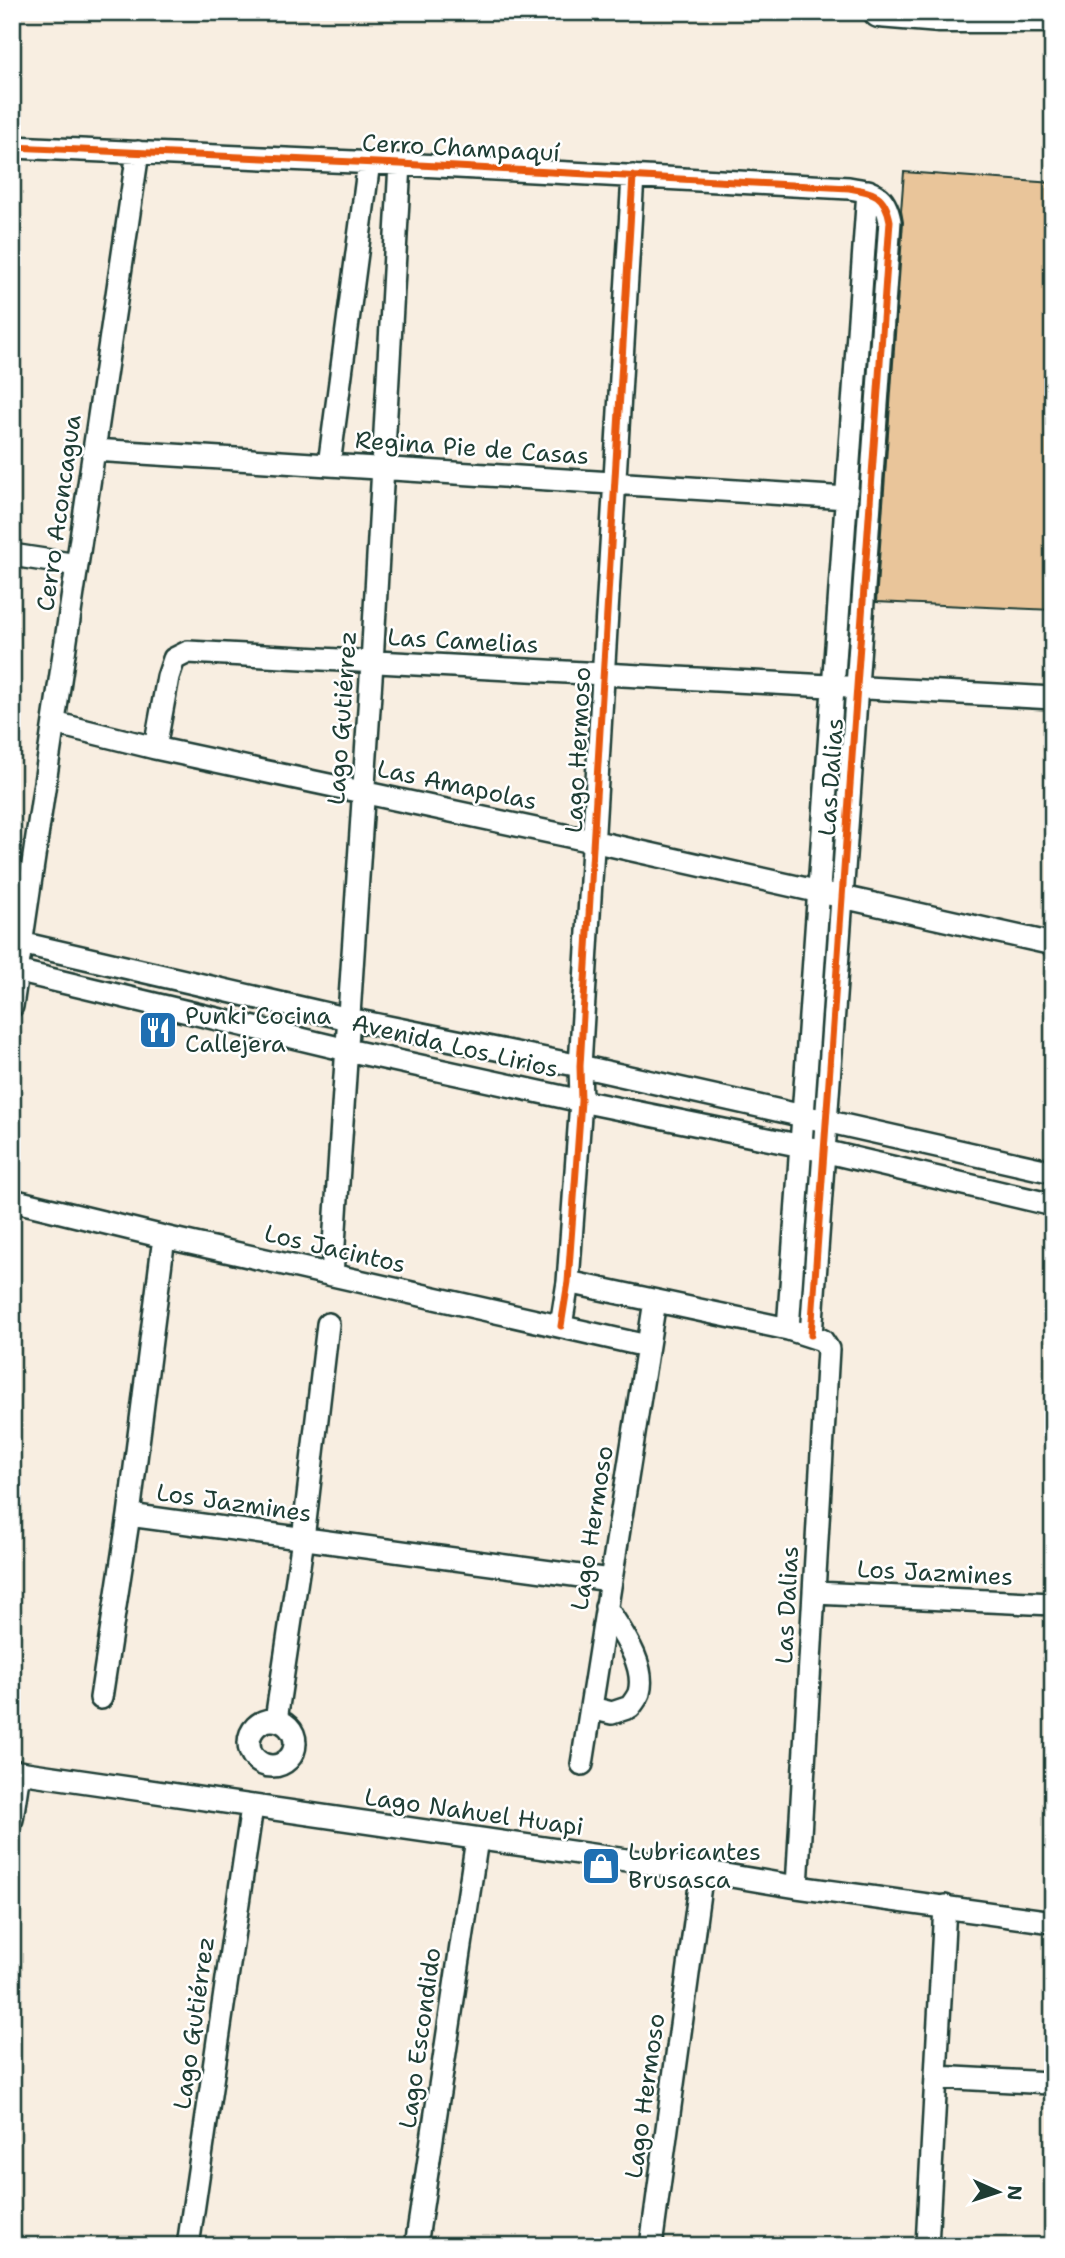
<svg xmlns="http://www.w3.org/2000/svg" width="1065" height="2258" font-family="'Shantell Sans',sans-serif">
  <rect width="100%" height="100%" fill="#f8eee1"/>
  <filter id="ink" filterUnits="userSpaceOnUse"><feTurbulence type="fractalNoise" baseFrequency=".0143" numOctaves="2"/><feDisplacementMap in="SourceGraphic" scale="14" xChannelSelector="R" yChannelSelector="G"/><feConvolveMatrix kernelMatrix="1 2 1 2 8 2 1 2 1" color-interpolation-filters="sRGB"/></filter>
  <g filter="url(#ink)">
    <path fill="#e9c59a" stroke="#1f3d34" stroke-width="2" d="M904,172L1053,183V610L876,602L903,222L901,211Z"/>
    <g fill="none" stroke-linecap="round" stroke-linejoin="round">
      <defs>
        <path id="street" d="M12,147L400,164L849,188C874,192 885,194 890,221L811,1335
          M94,450L847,498
          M329,465L369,162
          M12,555L77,565
          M54,723L155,748L592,841L1053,944
          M155,748L168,677L174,659L188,652L1053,698
          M12,941L349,1019L580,1066L1053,1172
          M12,970L347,1050L581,1101L802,1146L1053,1205
          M12,1006L138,152
          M12,1200L164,1237L647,1346
          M164,1237L129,1515L610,1580
          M332,1275L372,663L400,164
          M568,1282L788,1329
          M561,1326L568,1282L581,1101L580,1066L633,176
          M815,1593L1053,1604
          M101,1698L129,1515
          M591,1708L612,1713L630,1707C633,1703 637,1698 639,1693C647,1664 620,1630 606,1607
          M249 1743a23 23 0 1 1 46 0a23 23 0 1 1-46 0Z
          M276,1720L303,1539L328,1324
          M582,1764L655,1301
          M12,1771L702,1871L797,1887L1053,1922
          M12,1819L19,1772
          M797,1887L828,1349L822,1340L788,1329L868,191
          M936,2077L1049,2083
          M188,2246L252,1807
          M416,2246L477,1839
          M651,2246L702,1871
          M927,2246L945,1906"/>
        <path id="secondary" d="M879,12L940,17H1053"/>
      </defs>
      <use href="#street" stroke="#1f3d34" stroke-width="26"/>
      <use href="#secondary" stroke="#1f3d34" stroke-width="35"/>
      <use href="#street" stroke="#fff" stroke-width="21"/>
      <use href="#secondary" stroke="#fff" stroke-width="30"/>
      <defs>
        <path id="cycleway" d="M12,147L400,164L849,188C874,192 885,194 890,221L811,1335
          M561,1326L568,1282L581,1101L580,1066L633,176"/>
      </defs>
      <use href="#cycleway" stroke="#fff" stroke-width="11"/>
      <use href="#cycleway" stroke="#e8590c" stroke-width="7"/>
    </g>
  </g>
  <defs>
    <symbol id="restaurant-square" viewBox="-11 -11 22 22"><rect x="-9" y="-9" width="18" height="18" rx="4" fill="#1f6fb2" stroke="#fff"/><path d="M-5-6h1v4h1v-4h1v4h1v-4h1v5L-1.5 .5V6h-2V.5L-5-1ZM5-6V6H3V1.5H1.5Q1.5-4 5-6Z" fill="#fff"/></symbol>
    <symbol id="shop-square" viewBox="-11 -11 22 22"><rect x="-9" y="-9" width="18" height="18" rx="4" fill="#1f6fb2" stroke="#fff"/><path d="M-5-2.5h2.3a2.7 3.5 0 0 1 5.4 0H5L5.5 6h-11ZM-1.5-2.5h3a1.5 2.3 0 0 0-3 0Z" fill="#fff"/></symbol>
  </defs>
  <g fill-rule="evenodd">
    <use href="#restaurant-square" x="136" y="1008" width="44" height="44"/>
    <use href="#shop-square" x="579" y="1844" width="44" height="44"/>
  </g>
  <g text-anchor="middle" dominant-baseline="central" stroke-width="5" stroke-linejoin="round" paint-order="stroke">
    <g font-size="24" fill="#1f3d34" stroke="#fff">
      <text transform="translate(461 148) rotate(3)">Cerro Champaquí</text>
      <text transform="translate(472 448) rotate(4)">Regina Pie de Casas</text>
      <text transform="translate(59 513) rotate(-82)">Cerro Aconcagua</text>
      <text transform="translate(463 641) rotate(3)">Las Camelias</text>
      <text transform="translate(342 718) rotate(-86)">Lago Gutiérrez</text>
      <text transform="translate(578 750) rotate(-87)">Lago Hermoso</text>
      <text transform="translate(831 777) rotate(-86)">Las Dalias</text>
      <text transform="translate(457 785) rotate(12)">Las Amapolas</text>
      <text transform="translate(455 1046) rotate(13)">Avenida Los Lirios</text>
      <text transform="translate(335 1249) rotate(13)">Los Jacintos</text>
      <text transform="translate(234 1503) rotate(8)">Los Jazmines</text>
      <text transform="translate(592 1528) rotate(-81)">Lago Hermoso</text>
      <text transform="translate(935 1573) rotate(3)">Los Jazmines</text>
      <text transform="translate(787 1605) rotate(-87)">Las Dalias</text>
      <text transform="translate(474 1812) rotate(8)">Lago Nahuel Huapi</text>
      <text transform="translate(194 2023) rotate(-82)">Lago Gutiérrez</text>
      <text transform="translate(420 2038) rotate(-82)">Lago Escondido</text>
      <text transform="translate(645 2096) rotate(-82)">Lago Hermoso</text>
    </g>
    <g font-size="24" fill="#1f3d34" stroke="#fff" text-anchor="start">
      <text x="185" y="1016">Punki Cocina<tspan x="185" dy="28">Callejera</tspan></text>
      <text x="628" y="1852">Lubricantes<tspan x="628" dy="28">Brusasca</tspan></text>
    </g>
  </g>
  <rect width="1065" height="2258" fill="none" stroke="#fff" stroke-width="42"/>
  <rect x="21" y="21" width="1023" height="2216" fill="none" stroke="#1f3d34" stroke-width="2.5" filter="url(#ink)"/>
  <g transform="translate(998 2192) rotate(93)" stroke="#ffffff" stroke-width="5" paint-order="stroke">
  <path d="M0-5L12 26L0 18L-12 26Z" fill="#1f3d34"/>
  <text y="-10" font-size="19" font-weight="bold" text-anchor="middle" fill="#1f3d34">N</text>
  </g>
</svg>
